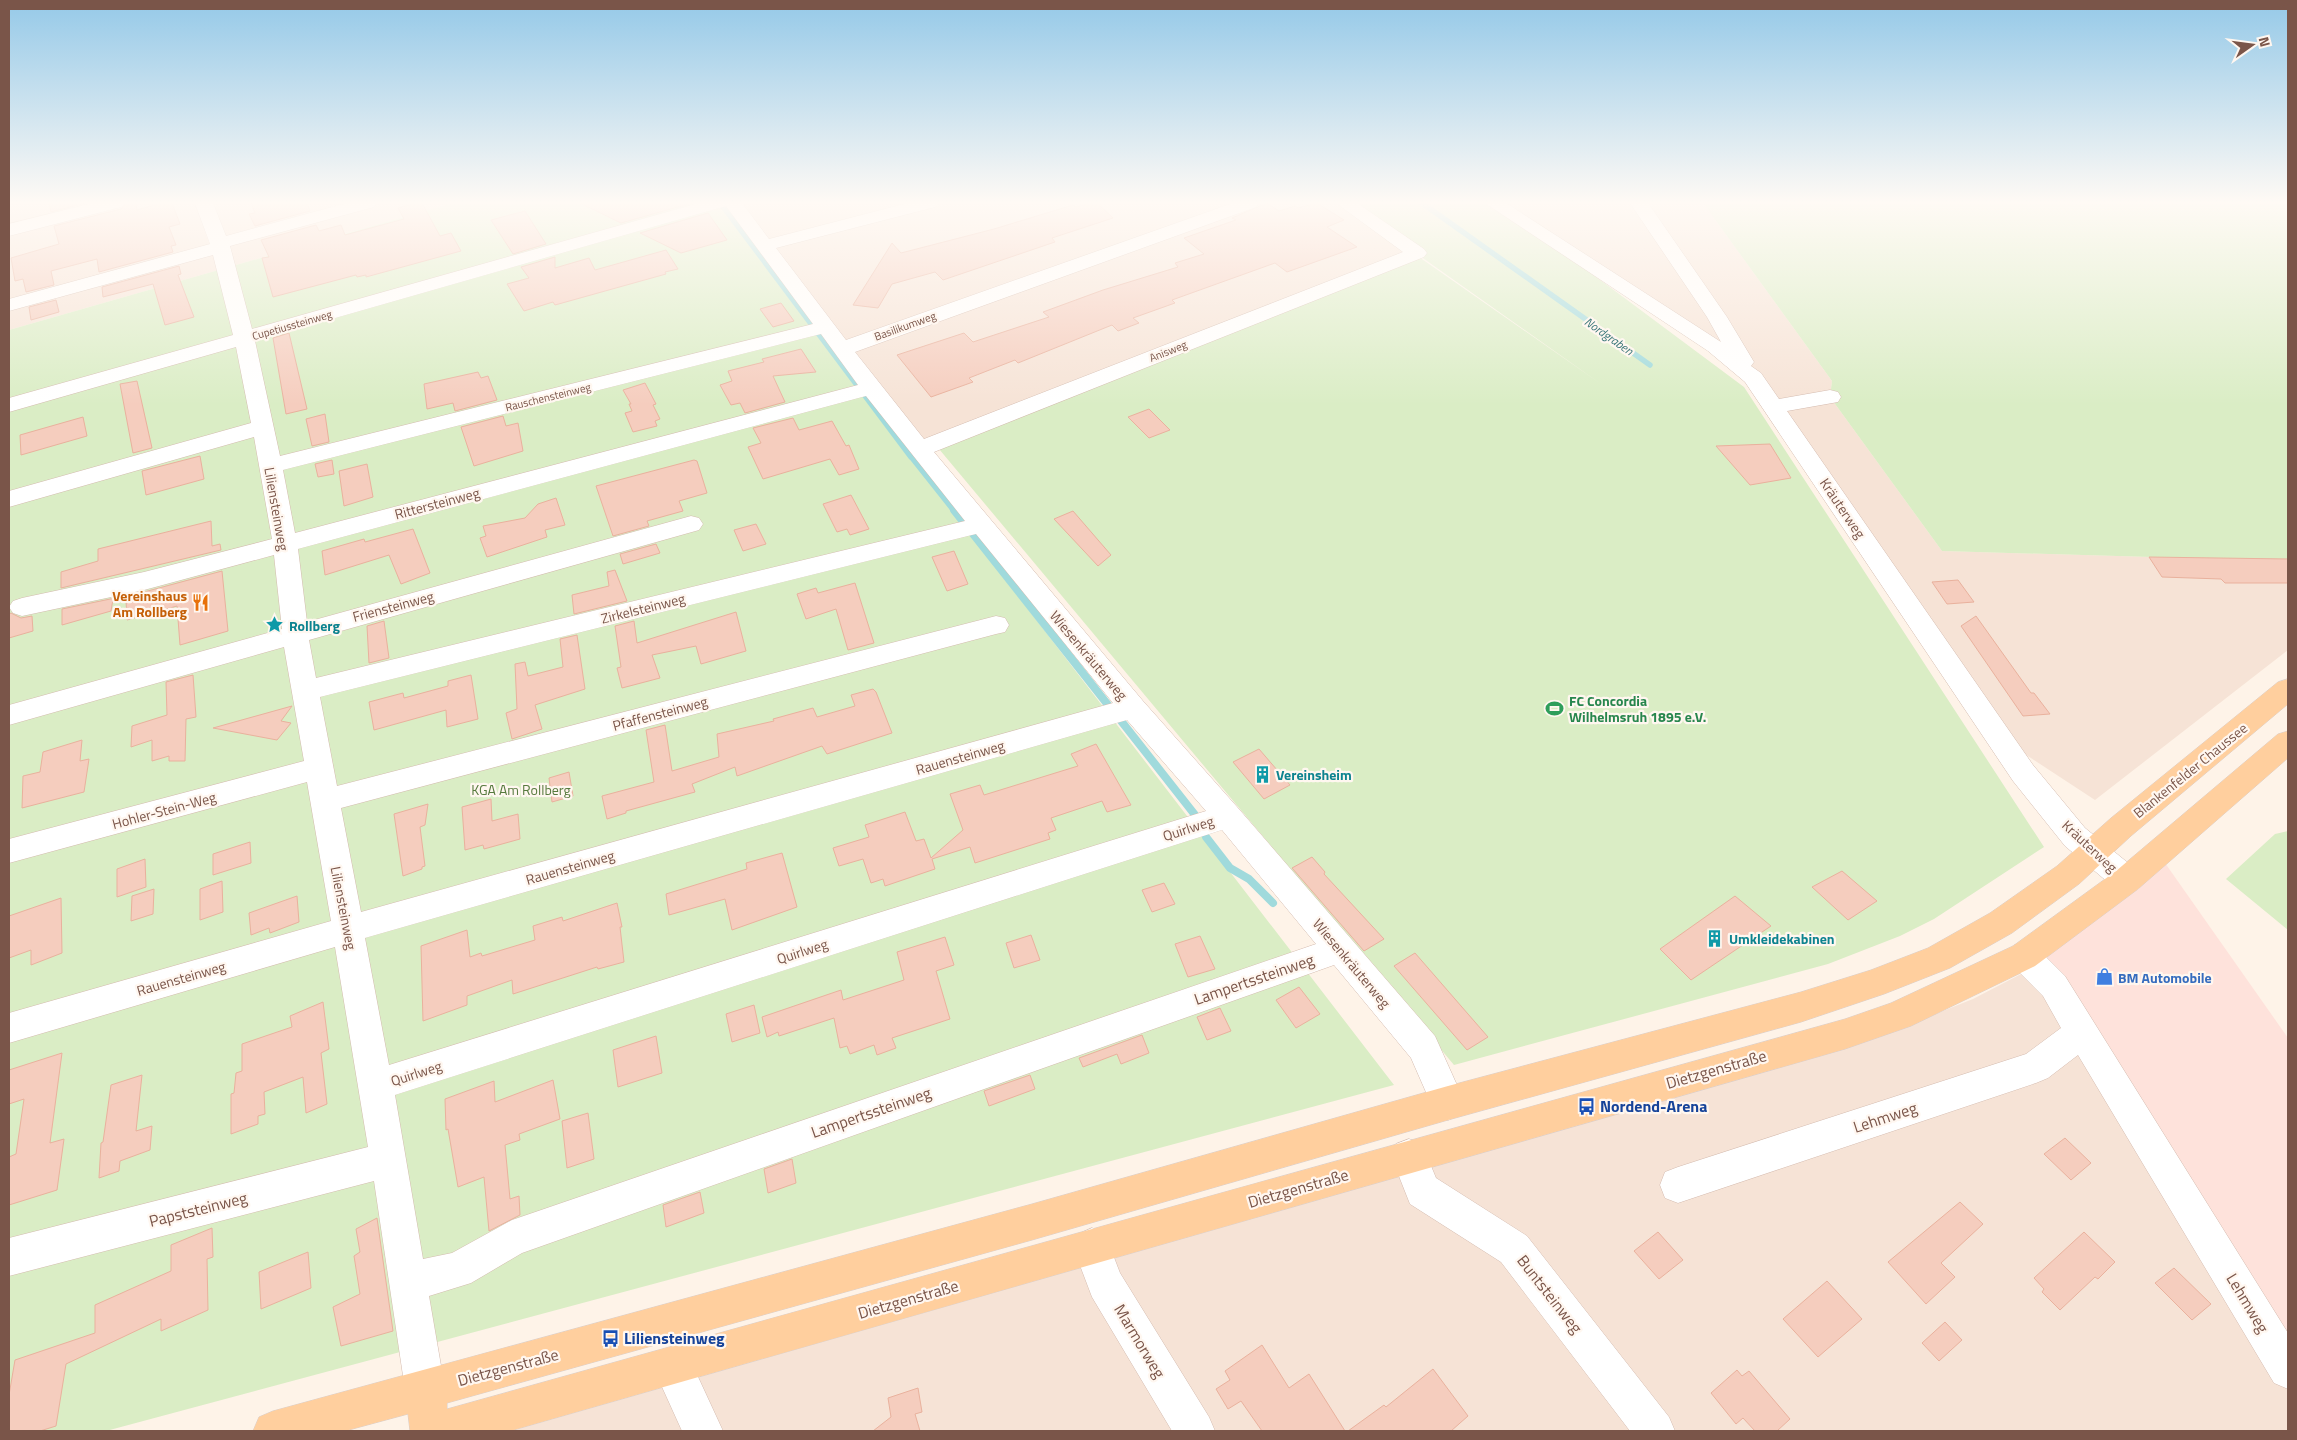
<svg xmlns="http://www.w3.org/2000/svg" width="2297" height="1440" font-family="'Titillium Web',sans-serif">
  <rect width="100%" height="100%" fill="#fef3e8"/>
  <path fill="#f6e3d6" d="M9,203H453L9,330Z
    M722,203H1703L1832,381L1830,397L1942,551L2288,561V650L2095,800L2008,743L1771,394L1510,214L908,453L844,370Z
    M2041,959L2288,1344V1431H511L1816,1057L1890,1032L1973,999L2025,972Z"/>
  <path fill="#fee2db" d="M2165,863L2288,1038V1340L2041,960Z"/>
  <path fill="#daedc5" d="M453,203H722L844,370L1394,1085L106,1431H9V330Z
    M1345,203H1493L1509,212L1744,387L2044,847L1934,919L1900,936L1828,964L1454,1065L939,449L1419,257L1601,384Z
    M1703,203H2288V561L1942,551L1830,397L1832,381Z
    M2288,831V930L2226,879L2275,834Z"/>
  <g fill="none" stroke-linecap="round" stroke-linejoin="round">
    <path stroke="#a0dadc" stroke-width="5.5" d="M1422,203L1650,365
      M722,205L911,457
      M913,459L955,512"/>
    <path stroke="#a0dadc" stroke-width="8" d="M954,510L965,524
      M970,530L1112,710
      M1118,717L1199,820
      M1206,837L1230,868L1249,879L1273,903"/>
  </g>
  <path fill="#f5cdbe" stroke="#e9b19d" d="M49,203H85L51,212Z
    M126,203H136L137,210L161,203H172L180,224L169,227L176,245L171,246L173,252L99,272L97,259L51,271L54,285L26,292L23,279L15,281L11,258L59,244L54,226L121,209Z
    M251,203H307L310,211L255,226L249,214L255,213Z
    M416,203H422L440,236L451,233L461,251L366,277V275L357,277L356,275L273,297L262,258L269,257L261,240L316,225L319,231L341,225L345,235L404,219L398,208Z
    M580,203H692L621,223Z
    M1090,203H1097L1113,218L1052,238L1055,242L943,280L935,272L892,284L878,308L853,305L892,243L901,253L994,229L1073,205L1076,207Z
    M1267,203L1279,211L1295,206L1298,208L1317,203L1344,220L1327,227L1357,247L1287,272L1275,263L1172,300L1175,303L1133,318L1139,323L1118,331L1112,325L1018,363L1015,360L969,378L973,382L931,397L897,355L964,333L973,342L1049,317L1043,312L1103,290L1178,267L1175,263L1204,254L1184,238L1236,220L1232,218Z
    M525,211L546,244L513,254L491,220Z
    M708,213L727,240L681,253L640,233Z
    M666,250L678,269L665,272L666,274L555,305L553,302L524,311L507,284L529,278L521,267L555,257V268L589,258L595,270Z
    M179,266L181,274L178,275L194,317L165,325L153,284L103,297L102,287Z
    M56,300L59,312L31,320L29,307Z
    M781,303L794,321L773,327L760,309Z
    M289,333L307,409L286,414L273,338Z
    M801,349L816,372L773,376L785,402L745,413L740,403L731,405L720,385L732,381L728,371L764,362L762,359Z
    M478,372L481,378L488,376L497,400L455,411L453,403L427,409L424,384Z
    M137,381L152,448L133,453L120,384Z
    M645,383L656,404L653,405L660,419L655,421L657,426L633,432L625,413L632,411L629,404H631L623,390Z
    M1149,409L1170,430L1149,438L1128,417Z
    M325,414L329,442L312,446L306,419Z
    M503,416L506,426L518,423L523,451L474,466L461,427Z
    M83,417L87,436L21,455L20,435Z
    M793,418L799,430L832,421L846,446L849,445L859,469L839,475L830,459L763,479L748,447L761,443L753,428Z
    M1770,444L1791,478L1750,485L1716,446Z
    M200,456L204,479L146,495L142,471Z
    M332,460L334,474L318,477L315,464Z
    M694,460L697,461L707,493L679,501L683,511L647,521L649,526L613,536L596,486Z
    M367,464L373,497L344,506L339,471Z
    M851,495L869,529L850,535L847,529L837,532L823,504Z
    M556,498L565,525L545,530L547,537L487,557L480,538L486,536L483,526L525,518L538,504Z
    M1073,511L1111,555L1098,566L1054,519Z
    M211,521L212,546L220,544L221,550L61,588V572L98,561V549Z
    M756,524L766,544L743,551L734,530Z
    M413,529L430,573L401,584L389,555L325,575L322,551L364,539L365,542Z
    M656,544L660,553L623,564L620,554Z
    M954,551L968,584L947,591L932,557Z
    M2149,557L2288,559V583H2225L2221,579L2162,577Z
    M615,570L627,601L574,614L572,595L609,586L607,572Z
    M222,571L228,631L180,645L177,606L127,620L126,600L113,599L111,611L62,625V609L144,592Z
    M1958,580L1974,602L1947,604L1932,582Z
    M855,583L874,643L848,650L836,609L806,619L797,594L816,588L818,593Z
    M736,612L746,651L701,664L696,646L652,655L660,678L622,688L617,668L621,667L615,626L634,621L637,643Z
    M11,613L21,618L32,616L33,631L9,638V614Z
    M1976,616L2031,693H2034L2050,714L2023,716L1961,626Z
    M384,621L389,658L369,663L367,626Z
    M577,635L585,689L535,705L542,729L512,739L506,713L517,709L515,664L525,662L528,676L563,667L560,639Z
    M193,675L196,717L186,719L185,761H169V756L152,761V740L131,747L132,726L167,715L166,682Z
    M471,675L478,719L447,727L446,710L374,730L369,702L403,693L404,698L448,686V681Z
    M873,689L876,692L892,733L827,754L822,746L737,776L735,767L692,784L695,792L626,811V813L607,819L602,796L654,782L646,730L665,725L672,771L719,757L717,734L774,721L773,719L813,708L817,717L855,706L851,695Z
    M292,706L281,721L291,723L277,740L213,728Z
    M82,740L80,761L89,759L84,792L22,808L23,776L40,772L43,752Z
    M1096,744L1131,805L1107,812L1102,801L1051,818L1056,830L1048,833L1050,839L975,863L970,847L932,859L935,869L885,886L883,879L871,883L863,859L839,866L833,848L869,837L865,825L905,812L916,841L924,839L931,858L963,830L950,794L980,785L984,795L1078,766L1071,754Z
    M1259,749L1290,785L1264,799L1233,762Z
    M569,772L573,796L552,802L549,778Z
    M491,799L492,821L518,814L520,839L484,849L483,845L465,850L462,807Z
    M428,804L425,825L420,827L425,866L422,867V869L403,876L394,814Z
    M250,842L251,863L213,875V854Z
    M782,853L797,907L732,930L725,899L669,915L666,894L747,869L746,863Z
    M1312,857L1325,872L1324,874L1384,939L1364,951L1292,868Z
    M145,859L146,887L117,897V869Z
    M1842,871L1877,901L1848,920L1812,887Z
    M222,881L223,912L200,920V889Z
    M1164,883L1175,904L1152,912L1142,890Z
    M154,889L153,914L131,921L132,896Z
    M297,896L299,922L270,933L269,928L251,935L249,913Z
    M1735,896L1771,926L1691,980L1660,949Z
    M61,898L62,953L31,965V950L9,958V916Z
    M617,903L622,927H620L624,962L598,969L597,967L513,994L512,980L467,996V1005L423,1021L421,946L467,930L470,957L481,953L482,956L535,940L533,926L562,917L563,921Z
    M1031,935L1040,960L1014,968L1006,943Z
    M1200,936L1215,969L1188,977L1175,944Z
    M945,937L954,965L936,971L950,1019L892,1038L896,1048L877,1055L874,1045L850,1054L847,1046L840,1048L834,1018L779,1036L778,1032L767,1037L762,1017L841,990L843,1000L904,980L897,952Z
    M1415,953L1488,1037L1467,1050L1394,966Z
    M1299,987L1320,1014L1296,1028L1276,1000Z
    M323,1002L329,1049L321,1053L327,1104L306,1113L303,1077L264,1092L265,1114L258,1116V1124L231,1134V1094L234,1093L236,1073L242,1071V1044L292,1027L290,1016Z
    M754,1005L760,1033L732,1042L726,1014Z
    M1220,1008L1231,1031L1207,1040L1197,1017Z
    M1142,1035L1149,1053L1121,1064L1117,1054L1083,1067L1079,1058Z
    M656,1036L662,1073L618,1087L613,1050Z
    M62,1053L50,1143L64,1139L57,1190L9,1205V1157L16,1154L24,1099L9,1104V1070Z
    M142,1075L136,1131L152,1126L150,1150L120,1161L119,1171L99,1178L101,1143L103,1142L111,1085Z
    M1030,1075L1035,1089L989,1106L984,1091Z
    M553,1080L560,1119L519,1134L520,1140L505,1145L510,1199L519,1196L520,1215L489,1231L484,1177L458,1187L448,1129L446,1130L445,1099L494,1081L495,1102Z
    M588,1113L594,1159L567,1168L562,1121Z
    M2065,1138L2091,1163L2071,1180L2044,1154Z
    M792,1159L796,1183L768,1193L764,1169Z
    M700,1192L704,1213L666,1227L663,1205Z
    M1960,1202L1983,1224L1941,1263L1955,1277L1926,1304L1888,1262Z
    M377,1218L393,1331L341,1346L333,1307L360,1294L354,1256L360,1252L356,1229Z
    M212,1228L213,1257L207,1259L208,1310L161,1331V1319L66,1364L56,1426L40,1431H9V1395L15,1360L95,1333V1305L171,1271V1245Z
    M1658,1232L1683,1260L1659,1279L1634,1251Z
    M2084,1232L2115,1262L2098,1279L2095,1277L2060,1310L2042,1292L2044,1289L2034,1278Z
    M308,1252L311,1288L261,1309L259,1272Z
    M2174,1268L2211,1304L2192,1320L2155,1283Z
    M1827,1281L1862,1319L1818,1357L1783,1319Z
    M1945,1322L1962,1340L1939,1361L1922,1343Z
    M1262,1345L1289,1388L1309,1374L1345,1431H1262L1241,1401L1228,1409L1216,1389L1230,1380L1225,1371Z
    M1433,1369L1468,1416L1451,1431H1348L1384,1405L1386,1407Z
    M1737,1370L1742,1376L1749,1371L1790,1419L1777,1431H1755L1743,1418L1736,1424L1711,1393Z
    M918,1388L922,1412L915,1414L920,1431H873L891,1417L888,1398Z"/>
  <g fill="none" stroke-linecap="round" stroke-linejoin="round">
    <defs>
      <path id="minor" d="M93,203H124L121,207L9,236V224Z
        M195,203H213L226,236L347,203H377L374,207L230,246L252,329L699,203H742L769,239L908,203H938L935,207L776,248L846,340L1233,203H1259L1256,207L855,352L924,439L1403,252L1336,203H1357L1424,249L1427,253L1424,257L934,452L1143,701L1238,808L1435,1036L1465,1103L1460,1115L1448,1120L1436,1115L1411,1058L1334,965L522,1253L471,1283L429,1296L445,1389L439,1403L425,1409L411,1403L405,1389L374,1181L9,1276V1238L368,1147L335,947L9,1043V1013L331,921L307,782L9,863V839L304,761L284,647L9,725V705L282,629L274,555L144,590L22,616L13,613L9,607L13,601L22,598L144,572L272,539L254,437L9,507V491L251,423L236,347L9,412V398L233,335L213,255L9,311V299L210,244ZM726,206L813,324L280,456L255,341ZM821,334L858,385L295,533L283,470ZM866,396L965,521L316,678L309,640L699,530L703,524L699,518L691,516L307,622L298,549ZM976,534L1113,703L361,912L341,808L996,634L1005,632L1009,625L1005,618L996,616L337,786L320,697ZM1127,720L1206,811L389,1065L365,938ZM1222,830L1316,944L512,1220L452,1253L423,1259L395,1095Z
        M1485,203H1506L1721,342L1707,317L1630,203H1648L1727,317L1754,362L1751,366L1761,373L1779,399L1830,390L1838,392L1841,397L1838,402L1787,411L2033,765L2085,828L2138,871L2142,880L2138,889L2127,893L2116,889L2065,846L2013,781L1745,382L1708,351Z
        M2024,942L2035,946L2065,976L2288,1333V1389L2274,1383L2078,1055L2048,1078L2036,1083L1678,1203L1665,1198L1660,1185L1665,1172L1678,1167L2026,1054L2061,1028L2043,996L2013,966L2008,956L2013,946Z
        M1409,1139L1422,1144L1436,1178L1527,1236L1669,1417L1675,1431H1630L1501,1262L1410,1204L1391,1156L1396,1144Z
        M1092,1228L1105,1234L1120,1273L1209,1417L1215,1431H1172L1092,1297L1073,1247L1079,1234Z
        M673,1347L687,1353L723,1431H682L653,1367L659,1353Z"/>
      <path id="major" d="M2288,679V704L2131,836L2079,884L2012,933L1950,968L1884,994L1801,1022L1448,1120L1032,1240L447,1403V1409L1845,1019L1891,1003L2013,946L2116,871L2278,734L2288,731V758L2138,889L2035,966L1911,1026L1845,1049L510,1431H410L408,1414L345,1431H253L259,1417L273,1411L1032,1204L1448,1086L1801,992L1871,970L1928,948L1990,913L2057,866L2111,818L2278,682Z"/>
    </defs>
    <use href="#minor" stroke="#d4bbaf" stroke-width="1"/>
    <use href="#major" stroke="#dacfcc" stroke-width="1"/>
    <use href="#minor" fill="#fff" fill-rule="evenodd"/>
    <use href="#major" fill="#ffcf9e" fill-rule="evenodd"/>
  </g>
  <linearGradient id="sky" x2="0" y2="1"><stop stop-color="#95c9e8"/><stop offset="0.5" stop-color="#fffaf5"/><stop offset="1" stop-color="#fffaf5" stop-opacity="0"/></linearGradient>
  <rect width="2297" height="405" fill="url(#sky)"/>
  <defs>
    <symbol id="restaurant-bare" viewBox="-9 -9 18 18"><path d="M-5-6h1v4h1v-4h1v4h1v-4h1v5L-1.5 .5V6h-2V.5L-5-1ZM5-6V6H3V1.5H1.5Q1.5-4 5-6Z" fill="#e8710a" stroke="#fff7f0" stroke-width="2.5" paint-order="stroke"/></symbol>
    <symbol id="sight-bare" viewBox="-9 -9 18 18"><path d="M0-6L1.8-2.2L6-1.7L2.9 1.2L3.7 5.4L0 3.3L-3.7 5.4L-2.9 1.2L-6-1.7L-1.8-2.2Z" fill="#0f9aa8" stroke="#fff7f0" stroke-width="2.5" paint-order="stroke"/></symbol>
    <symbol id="stadium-bare" viewBox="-9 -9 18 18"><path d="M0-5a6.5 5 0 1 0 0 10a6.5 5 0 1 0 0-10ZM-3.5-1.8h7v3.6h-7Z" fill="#2e9e5b" stroke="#fff7f0" stroke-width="2.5" paint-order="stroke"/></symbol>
    <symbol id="building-bare" viewBox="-9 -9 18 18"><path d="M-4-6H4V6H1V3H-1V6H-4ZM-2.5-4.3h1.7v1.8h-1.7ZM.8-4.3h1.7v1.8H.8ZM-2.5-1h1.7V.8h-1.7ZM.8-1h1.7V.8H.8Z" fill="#0f9aa8" stroke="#fff7f0" stroke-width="2.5" paint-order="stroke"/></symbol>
    <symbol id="shop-bare" viewBox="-9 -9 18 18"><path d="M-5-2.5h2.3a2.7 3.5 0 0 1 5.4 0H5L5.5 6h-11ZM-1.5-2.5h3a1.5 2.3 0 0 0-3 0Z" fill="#3f7fe0" stroke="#fff7f0" stroke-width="2.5" paint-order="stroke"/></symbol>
    <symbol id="bus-bare" viewBox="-9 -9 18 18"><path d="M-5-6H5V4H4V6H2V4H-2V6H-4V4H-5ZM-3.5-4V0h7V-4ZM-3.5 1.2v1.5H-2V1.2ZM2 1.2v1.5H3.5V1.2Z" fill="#1a4fb4" stroke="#fff7f0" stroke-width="2.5" paint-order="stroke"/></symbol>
  </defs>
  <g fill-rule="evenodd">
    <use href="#restaurant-bare" x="188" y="590" width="25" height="25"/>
    <use href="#sight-bare" x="262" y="612" width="25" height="25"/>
    <use href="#stadium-bare" x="1542" y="696" width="25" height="25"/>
    <use href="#building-bare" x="1250" y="762" width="25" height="25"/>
    <use href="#building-bare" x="1702" y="926" width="25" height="25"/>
    <use href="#shop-bare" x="2092" y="964" width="25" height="25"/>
    <use href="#bus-bare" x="1574" y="1094" width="25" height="25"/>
    <use href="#bus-bare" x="598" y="1326" width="25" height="25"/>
  </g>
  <g text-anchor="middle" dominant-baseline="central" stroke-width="4.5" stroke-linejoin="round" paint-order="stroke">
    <g font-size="11" fill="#7a5549" stroke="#fff7f0">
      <text transform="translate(292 325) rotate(-16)">Cupetiussteinweg</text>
      <text transform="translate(905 326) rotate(-20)">Basilikumweg</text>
      <text transform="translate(1168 351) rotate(-22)">Anisweg</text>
      <text transform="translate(548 397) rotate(-14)">Rauschensteinweg</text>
    </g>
    <g font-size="12" font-style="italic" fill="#397679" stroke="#fff7f0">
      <text transform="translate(1609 336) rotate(35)">Nordgraben</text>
    </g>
    <g font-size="14" fill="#7a5549" stroke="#fff7f0">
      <text transform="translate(437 503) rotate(-15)">Rittersteinweg</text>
      <text transform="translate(1843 508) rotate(56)">Kräuterweg</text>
      <text transform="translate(277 509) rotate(80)">Liliensteinweg</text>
      <text transform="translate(393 606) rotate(-15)">Friensteinweg</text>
      <text transform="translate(643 608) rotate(-14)">Zirkelsteinweg</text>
      <text transform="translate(1089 655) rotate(50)">Wiesenkräuterweg</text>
      <text transform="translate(660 713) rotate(-15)">Pfaffensteinweg</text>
      <text transform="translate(960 757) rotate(-16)">Rauensteinweg</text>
      <text transform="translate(2190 770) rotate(-39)">Blankenfelder Chaussee</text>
      <text transform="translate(164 810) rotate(-15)">Hohler-Stein-Weg</text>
      <text transform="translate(1188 828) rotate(-18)">Quirlweg</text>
      <text transform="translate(2090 846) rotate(43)">Kräuterweg</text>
      <text transform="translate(570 867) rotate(-16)">Rauensteinweg</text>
      <text transform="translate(344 908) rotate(79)">Liliensteinweg</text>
      <text transform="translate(802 951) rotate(-18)">Quirlweg</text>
      <text transform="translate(1352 963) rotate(50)">Wiesenkräuterweg</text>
      <text transform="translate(181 978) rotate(-16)">Rauensteinweg</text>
      <text transform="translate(416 1073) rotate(-18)">Quirlweg</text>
    </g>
    <g font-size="14" font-weight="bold" fill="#c56008" stroke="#fff7f0" text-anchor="end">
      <text x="187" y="595">Vereinshaus<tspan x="187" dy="16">Am Rollberg</tspan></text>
    </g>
    <g font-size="14" font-weight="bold" fill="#0d838f" stroke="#fff7f0" text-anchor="start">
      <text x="289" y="625">Rollberg</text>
      <text x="1276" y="774">Vereinsheim</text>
      <text x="1729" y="938">Umkleidekabinen</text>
    </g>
    <g font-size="14" font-weight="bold" fill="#27864d" stroke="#fff7f0" text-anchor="start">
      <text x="1569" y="700">FC Concordia<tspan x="1569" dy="16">Wilhelmsruh 1895 e.V.</tspan></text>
    </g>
    <g font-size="14" fill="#577a3e" stroke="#fff7f0">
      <text x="521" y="789">KGA Am Rollberg</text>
    </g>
    <g font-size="14" font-weight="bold" fill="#366cbe" stroke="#fff7f0" text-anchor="start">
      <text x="2118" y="977">BM Automobile</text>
    </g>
    <g font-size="16" fill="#7a5549" stroke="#fff7f0">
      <text transform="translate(1254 979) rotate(-19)">Lampertssteinweg</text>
      <text transform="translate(1716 1069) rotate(-16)">Dietzgenstraße</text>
      <text transform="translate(871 1112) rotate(-19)">Lampertssteinweg</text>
      <text transform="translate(1885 1117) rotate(-18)">Lehmweg</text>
      <text transform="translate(1298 1188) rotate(-16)">Dietzgenstraße</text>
      <text transform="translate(198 1209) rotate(-14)">Papststeinweg</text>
      <text transform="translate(1550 1294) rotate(52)">Buntsteinweg</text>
      <text transform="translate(908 1299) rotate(-16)">Dietzgenstraße</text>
      <text transform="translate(2248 1303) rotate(59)">Lehmweg</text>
      <text transform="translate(1140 1341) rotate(59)">Marmorweg</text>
      <text transform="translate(508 1367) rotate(-15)">Dietzgenstraße</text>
    </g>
    <g font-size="16" font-weight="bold" fill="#164399" stroke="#fff7f0" text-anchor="start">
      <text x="1600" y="1106">Nordend-Arena</text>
      <text x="624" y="1338">Liliensteinweg</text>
    </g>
  </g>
  <rect width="2297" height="1440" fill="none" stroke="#7a5549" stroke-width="20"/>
  <g transform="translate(2252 45) rotate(76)" stroke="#fff7f0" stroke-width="4" paint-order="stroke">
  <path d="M0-4L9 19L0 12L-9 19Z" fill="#7a5549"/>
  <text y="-8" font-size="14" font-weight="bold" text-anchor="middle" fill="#7a5549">N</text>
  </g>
</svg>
